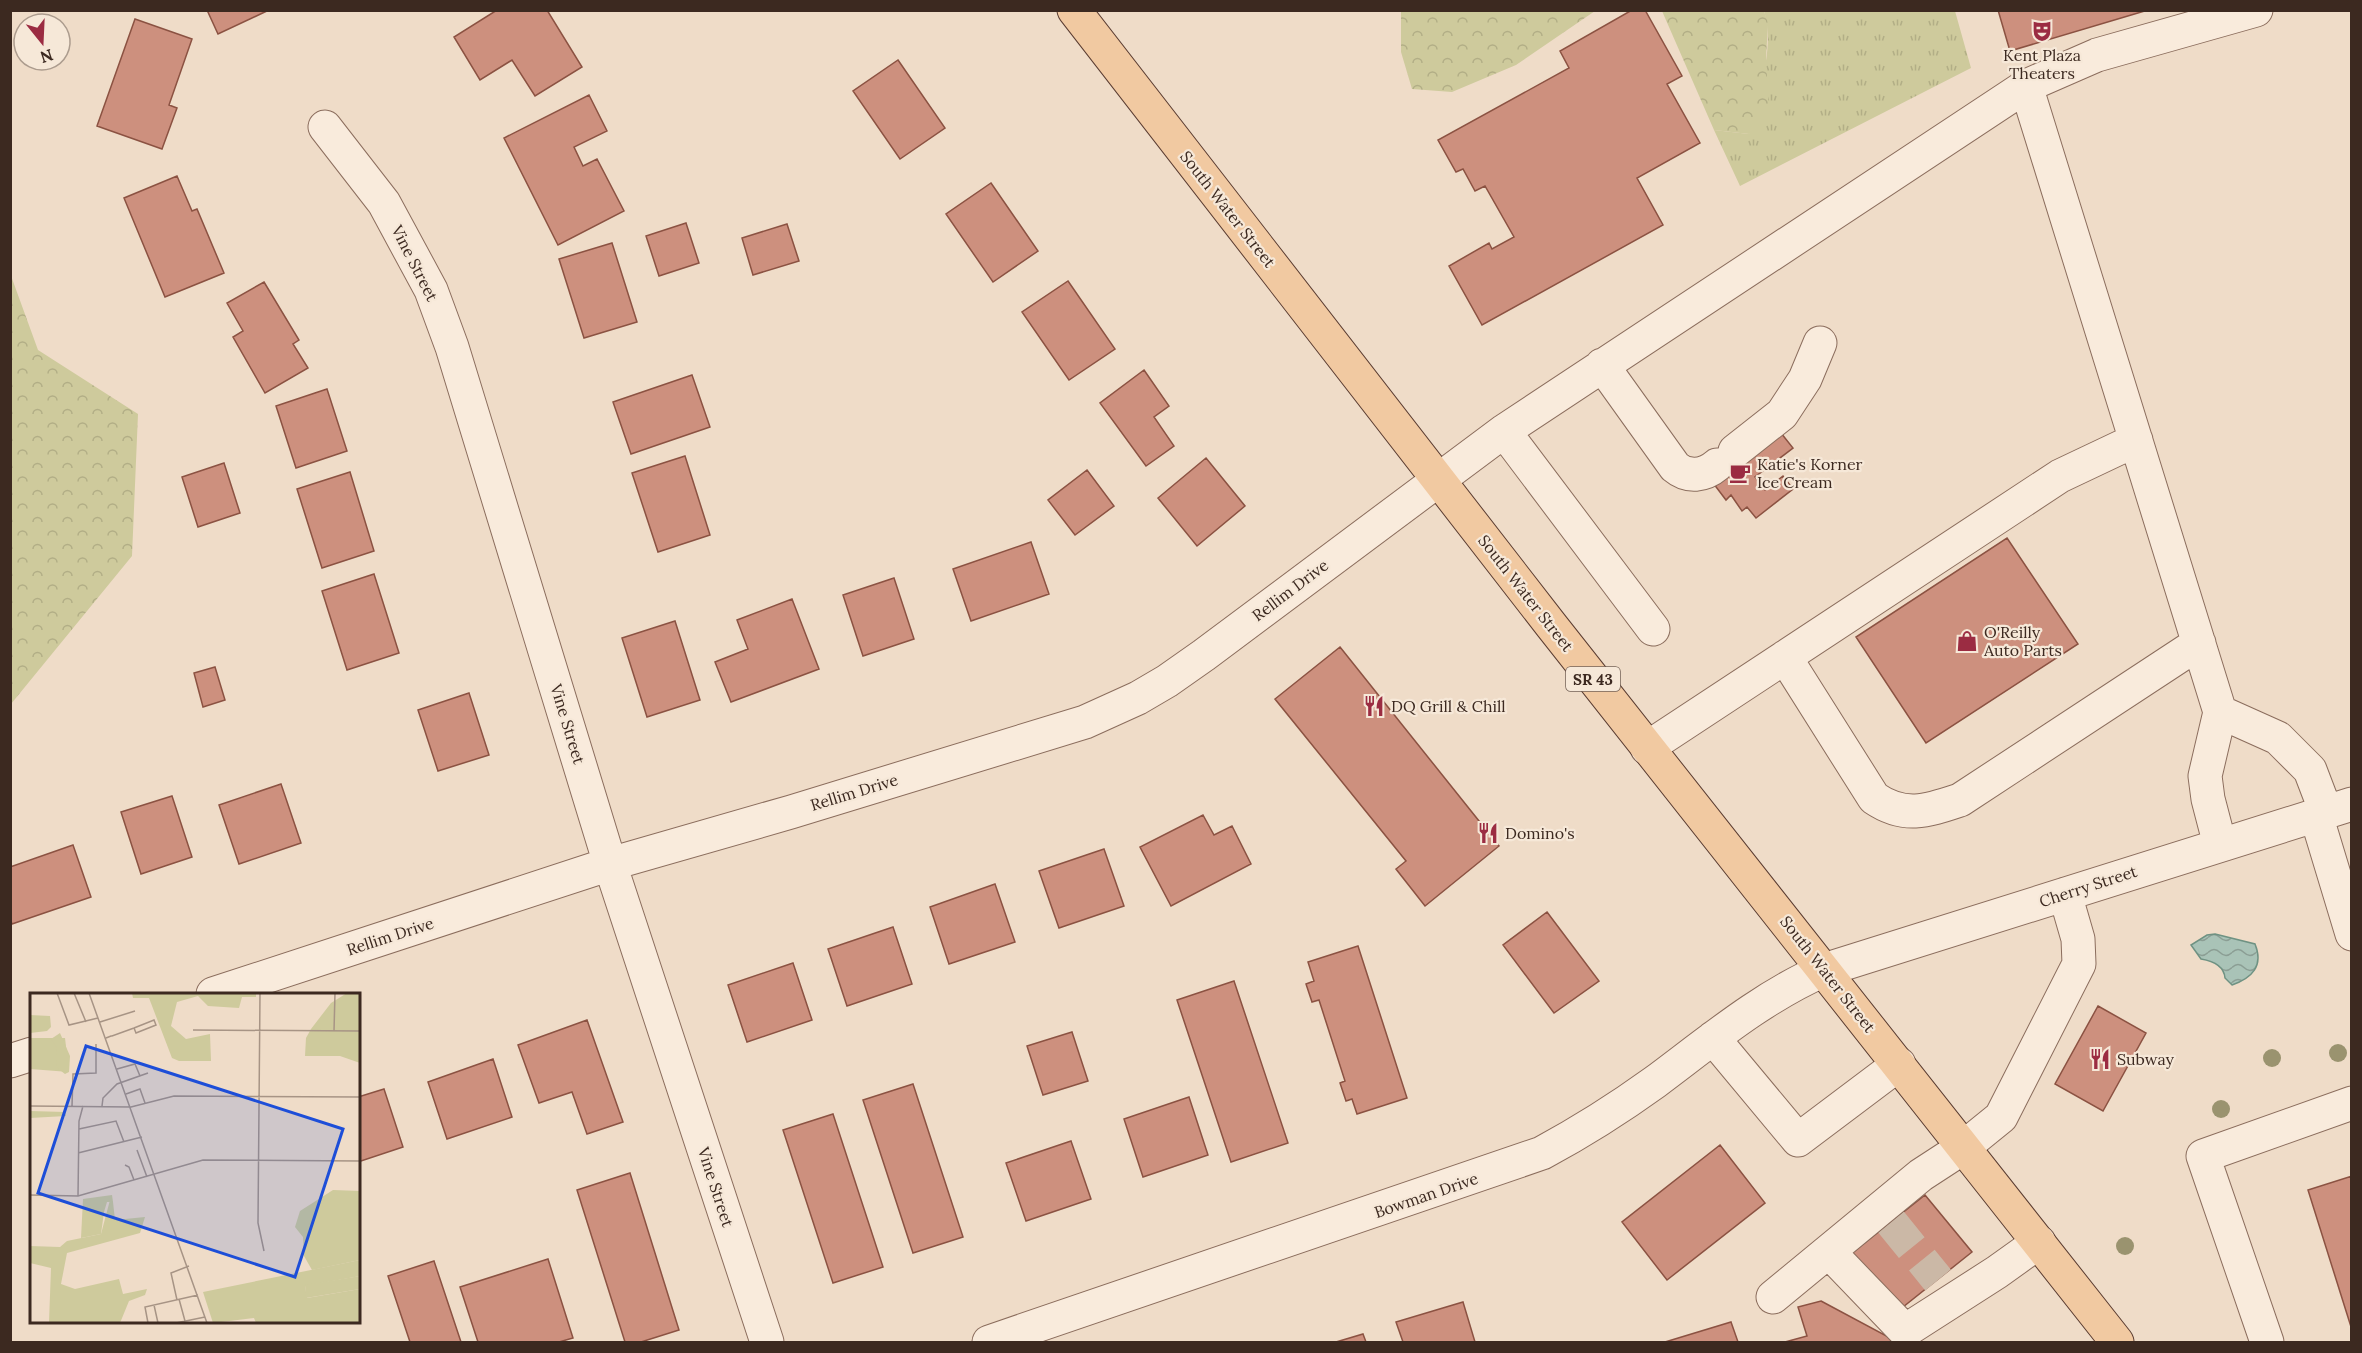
<svg xmlns="http://www.w3.org/2000/svg" width="2362" height="1353" font-family="Lora,serif">
  <defs>
    <pattern id="grass-tufts" width="24" height="20" patternUnits="userSpaceOnUse" patternTransform="scale(1.5)"><rect width="24" height="20" fill="#ceca9c"/><path d="M3 7l-1-3M5 7V3M7 7l1-3M15 17l-1-3M17 17v-4M19 17l1-3" fill="none" stroke="#b2ae86"/></pattern>
    <pattern id="forest-crowns" width="20" height="18" patternUnits="userSpaceOnUse" patternTransform="scale(1.5)"><rect width="20" height="18" fill="#ceca9c"/><path d="M2 6a3 3 0 1 1 6 0M12 15a3 3 0 1 1 6 0" fill="none" stroke="#b2ae86"/></pattern>
    <pattern id="water-waves" width="16" height="10" patternUnits="userSpaceOnUse" patternTransform="scale(1.5)"><rect width="16" height="10" fill="#a9c3b7"/><path d="M0 5q4-4 8 0t8 0" fill="none" stroke="#8b9e94"/></pattern>
  </defs>
  <rect width="100%" height="100%" fill="#efdcc8"/>
  <path fill="url(#grass-tufts)" d="M1764,11H1955L1971,68L1740,186L1714,130L1749,134C1757,96 1776,48 1764,11Z"/>
  <path fill="url(#forest-crowns)" d="M1401,11V10L1595,11L1516,65L1452,92L1412,89L1401,52Z
    M1662,11H1764L1768,23L1766,59L1769,114L1749,134L1714,130Z
    M10,273L38,350L138,414L132,556L11,704Z"/>
  <path fill="url(#water-waves)" stroke="#6f9283" stroke-width="1.5" d="M2215,934L2255,944C2264,966 2252,978 2232,985L2225,978C2224,966 2213,961 2201,959L2191,945L2207,935Z"/>
  <path fill="#cd907e" stroke="#8b5242" stroke-width="1.5" d="M207,10H269L218,34Z
    M497,10H547L582,67L535,96L512,60L480,80L454,37Z
    M1632,10H1645L1682,76L1667,84L1700,143L1637,178L1663,225L1482,325L1449,266L1489,243L1492,249L1514,237L1485,186L1475,191L1463,169L1456,172L1438,140L1569,68L1560,51Z
    M1998,10H2148L2010,51Z
    M135,19L192,39L169,105L177,108L162,149L97,126Z
    M898,60L945,128L900,159L853,91Z
    M589,95L607,131L574,147L583,166L597,159L624,211L558,245L504,138Z
    M177,176L192,211L197,209L224,273L165,297L124,198Z
    M991,183L1038,251L993,282L946,214Z
    M686,223L699,263L659,276L646,236Z
    M787,224L799,261L753,275L742,238Z
    M612,243L637,322L584,338L559,259Z
    M1068,281L1115,349L1069,380L1022,312Z
    M264,282L299,340L293,344L308,368L265,393L233,337L243,331L227,303Z
    M1144,370L1169,406L1154,417L1174,446L1146,466L1100,403Z
    M692,375L710,427L631,454L613,402Z
    M327,389L347,451L296,468L276,406Z
    M1777,428L1793,448L1755,477L1765,490L1783,476L1793,489L1756,518L1747,507L1742,511L1731,495L1726,500L1710,479Z
    M685,456L710,535L658,552L632,473Z
    M1206,458L1245,506L1197,546L1158,498Z
    M224,463L240,513L198,527L182,477Z
    M1087,470L1114,506L1075,535L1048,500Z
    M350,472L374,551L322,568L297,489Z
    M2007,538L2078,644L1926,743L1856,637Z
    M1031,542L1049,594L971,621L953,569Z
    M374,574L399,653L347,670L322,591Z
    M894,578L914,639L863,656L843,595Z
    M792,599L819,669L731,702L715,662L748,649L737,620Z
    M675,621L700,700L647,717L622,638Z
    M1340,647L1499,846L1425,906L1396,869L1406,861L1275,699Z
    M215,667L225,700L203,707L194,673Z
    M469,693L489,755L438,771L418,710Z
    M281,784L301,843L239,864L219,805Z
    M172,796L192,857L141,874L121,812Z
    M1203,815L1214,835L1232,826L1251,864L1171,906L1140,847Z
    M73,845L91,897L12,924L10,918V867Z
    M1104,849L1124,906L1059,928L1039,871Z
    M995,884L1015,942L949,964L930,907Z
    M1547,912L1599,981L1554,1013L1503,945Z
    M893,927L912,984L847,1006L828,949Z
    M1358,946L1407,1098L1357,1114L1352,1099L1346,1101L1340,1083L1345,1081L1319,1000L1312,1002L1306,984L1314,981L1308,962Z
    M793,963L812,1020L747,1042L728,985Z
    M1234,981L1288,1143L1231,1162L1177,1000Z
    M2098,1006L2146,1033L2103,1111L2055,1084Z
    M587,1020L623,1122L587,1134L572,1092L539,1103L518,1045Z
    M1072,1032L1088,1081L1043,1095L1027,1046Z
    M493,1059L512,1117L447,1139L428,1082Z
    M913,1084L963,1237L913,1253L863,1100Z
    M384,1089L403,1147L358,1162V1097Z
    M1189,1097L1208,1155L1143,1177L1124,1119Z
    M833,1114L883,1267L833,1283L783,1130Z
    M1071,1141L1091,1199L1026,1221L1006,1163Z
    M1720,1145L1765,1203L1667,1280L1622,1222Z
    M630,1173L679,1330L641,1342H625L577,1190Z
    M2352,1176V1330L2308,1190Z
    M1925,1195L1972,1252L1898,1311L1852,1253Z
    M548,1259L573,1338L559,1342H478L460,1287Z
    M434,1261L461,1342H410L388,1276Z
    M1821,1301L1896,1341L1897,1342H1785L1807,1336L1798,1307Z
    M1463,1302L1475,1342H1403L1396,1322Z
    M1731,1322L1738,1342H1665Z
    M1363,1334L1366,1342H1336Z"/>
  <g fill="none" stroke-linecap="round" stroke-linejoin="round">
    <path stroke="#cbb8a6" stroke-width="33" stroke-dasharray="33 16" stroke-linecap="butt" d="M1891,1222L1938,1280"/>
    <defs>
      <path id="minor" d="M2026,86L2220,712L2205,776L2208,799L2220,845
        M325,127L384,203L431,290L452,347L610,864L767,1342
        M1602,365L1675,467C1688,478 1704,476 1717,465
        M1504,431L1653,629
        M1735,451L1782,414L1805,379L1820,343
        M1785,657L1874,798C1905,819 1927,811 1960,800L2199,643
        M2220,712L2278,738L2310,770L2326,812
        M1647,748L2060,476L2136,440
        M2316,815L2352,934
        M213,994L610,864L791,812L1085,722L1138,698L1167,681L1204,655L1504,431L2026,86L2097,55L2256,10
        M1713,1038L1798,1140L1899,1064
        M10,1061L32,1054
        M1829,1252L1905,1331L1997,1272L2039,1242
        M1773,1297L1921,1175L1964,1147L2001,1117L2079,964L2078,939L2065,894
        M989,1342L1542,1153C1581,1132 1619,1108 1655,1082C1710,1041 1762,997 1824,970L2352,804
        M2267,1342L2203,1156L2352,1103"/>
      <path id="major" d="M1074,10L1551,625L2117,1342"/>
    </defs>
    <use href="#minor" stroke="#8b6d5d" stroke-width="35"/>
    <use href="#major" stroke="#5a3c31" stroke-width="35"/>
    <use href="#minor" stroke="#f9ebdc" stroke-width="33"/>
    <use href="#major" stroke="#f1c9a1" stroke-width="33"/>
  </g>
  <g fill="#9a936f">
    <circle cx="2338" cy="1053" r="9"/>
    <circle cx="2272" cy="1058" r="9"/>
    <circle cx="2221" cy="1109" r="9"/>
    <circle cx="2125" cy="1246" r="9"/>
  </g>
  <defs>
    <symbol id="theatre-bare" viewBox="-9 -9 18 18"><path d="M-5-5.5Q0-4 5-5.5V0Q5 5 0 6Q-5 5-5 0ZM-3.3-2.5H-1v1.5H-3.3ZM1-2.5H3.3v1.5H1ZM-2.8 1Q0 5.5 2.8 1Z" fill="#9b2c42" stroke="#f6e8d8" stroke-width="2.5" paint-order="stroke"/></symbol>
    <symbol id="cafe-bare" viewBox="-9 -9 18 18"><path d="M-5.5-4.5H6V0H3Q3 3.5 0 3.5H-2.5Q-5.5 3.5-5.5 0ZM3-3.2v2h1.7v-2ZM-6 4.5H4V6H-6Z" fill="#9b2c42" stroke="#f6e8d8" stroke-width="2.5" paint-order="stroke"/></symbol>
    <symbol id="shop-bare" viewBox="-9 -9 18 18"><path d="M-5-2.5h2.3a2.7 3.5 0 0 1 5.4 0H5L5.5 6h-11ZM-1.5-2.5h3a1.5 2.3 0 0 0-3 0Z" fill="#9b2c42" stroke="#f6e8d8" stroke-width="2.5" paint-order="stroke"/></symbol>
    <symbol id="restaurant-bare" viewBox="-9 -9 18 18"><path d="M-5-6h1v4h1v-4h1v4h1v-4h1v5L-1.5 .5V6h-2V.5L-5-1ZM5-6V6H3V1.5H1.5Q1.5-4 5-6Z" fill="#9b2c42" stroke="#f6e8d8" stroke-width="2.5" paint-order="stroke"/></symbol>
  </defs>
  <g fill-rule="evenodd">
    <use href="#theatre-bare" x="2027" y="16" width="30" height="30"/>
    <use href="#cafe-bare" x="1725" y="458" width="30" height="30"/>
    <use href="#shop-bare" x="1952" y="626" width="30" height="30"/>
    <use href="#restaurant-bare" x="1359" y="691" width="30" height="30"/>
    <use href="#restaurant-bare" x="1473" y="818" width="30" height="30"/>
    <use href="#restaurant-bare" x="2085" y="1044" width="30" height="30"/>
  </g>
  <g text-anchor="middle" dominant-baseline="central" stroke-width="4.5" stroke-linejoin="round" paint-order="stroke">
    <rect fill="#f6e8d8" stroke="#746257" stroke-width="1.5" x="1566" y="667" width="54" height="24" rx="4.5"/>
    <g font-size="15" font-weight="bold" fill="#3c2920">
      <text x="1593" y="679">SR 43</text>
    </g>
    <g font-size="16" fill="#3c2920" stroke="#f6e8d8" text-anchor="start">
      <text x="2042" y="55" text-anchor="middle">Kent Plaza<tspan x="2042" dy="18">Theaters</tspan></text>
      <text x="1757" y="464">Katie's Korner<tspan x="1757" dy="18">Ice Cream</tspan></text>
      <text x="1984" y="632">O'Reilly<tspan x="1984" dy="18">Auto Parts</tspan></text>
      <text x="1391" y="706">DQ Grill &amp; Chill</text>
      <text x="1505" y="833">Domino's</text>
      <text x="2117" y="1059">Subway</text>
    </g>
    <g font-size="16" fill="#3c2920" stroke="#f6e8d8">
      <text transform="translate(1228 209) rotate(52)">South Water Street</text>
      <text transform="translate(415 263) rotate(63)">Vine Street</text>
      <text transform="translate(1290 590) rotate(-37)">Rellim Drive</text>
      <text transform="translate(1526 593) rotate(52)">South Water Street</text>
      <text transform="translate(568 724) rotate(73)">Vine Street</text>
      <text transform="translate(854 792) rotate(-17)">Rellim Drive</text>
      <text transform="translate(2088 886) rotate(-18)">Cherry Street</text>
      <text transform="translate(390 936) rotate(-18)">Rellim Drive</text>
      <text transform="translate(1828 974) rotate(52)">South Water Street</text>
      <text transform="translate(716 1187) rotate(72)">Vine Street</text>
      <text transform="translate(1426 1195) rotate(-19)">Bowman Drive</text>
    </g>
  </g>
  <g transform="translate(30 993)">
    <rect width="330" height="330" fill="#efdcc8"/>
    <path d="M0,22L20,23L21,34L17,38L0,40ZM0,45H35L39,79L0,76ZM0,118L35,119L36,123L0,125ZM82,202L83,209H77L74,219L71,241L51,245L53,206ZM330,267V283L275,293L277,305L330,296V330H226L224,325L183,330L173,299Z" fill="#ceca9c"/>
    <path d="M102,0H226V4H212L209,15L178,13L168,3L147,9L141,33L156,46L180,41L181,68H149L142,65L119,5H103ZM317,0H330V70L310,63H275L276,45L281,36L301,10ZM30,40L40,63L39,79L35,81L26,74L27,55L21,46ZM303,197L330,198V267L282,277L274,263L273,244L265,234L270,218ZM80,207L83,209L85,227L115,224L110,240L37,260L31,291L45,296L89,286L93,301L117,296L115,302L99,308L90,330H19L21,275L0,270V253L30,254L37,248L71,241Z" fill="#ceca9c"/>
    <path d="M330,283V296L276,305L275,292Z" fill="#ceca9c"/>
    <path fill="none" stroke="#a79485" stroke-width="1.5" d="M27,0L39,32L68,25M44,0L56,29M59,0L177,330M230,0L228,230L234,258M70,29L105,18M163,37L330,38M304,38L305,0M76,45L81,43H82L104,35L124,27L126,32L106,40L104,35M87,76L105,71L110,83M96,101L110,96L115,110M0,113L101,114L144,103L330,104M42,113L43,81L66,80V51M72,113L73,105L87,91L118,80M49,136L86,128L94,149M107,157L117,184M48,160L112,144M95,172L99,174L104,187M0,202L48,203L173,167L330,168M48,203L49,128L53,113M149,306L155,328M147,307L141,280L159,273M124,312L128,330M118,330L115,314L168,302M146,330L175,324"/>
    <path fill="#1d4ed8" fill-opacity="0.15" stroke="#1d4ed8" stroke-width="3" d="M56,53L313,136L265,284L8,200Z"/>
    <rect width="330" height="330" fill="none" stroke="#3c2920" stroke-width="3"/>
  </g>
  <rect width="2362" height="1353" fill="none" stroke="#3c2920" stroke-width="24"/>
  <g transform="translate(42 42) rotate(162)"><circle r="28" fill="#f6e8d8" stroke="#ac9c8e" stroke-width="1.5"/>
  <path d="M0-4.5L10 22L0 15L-10 22Z" fill="#9b2c42"/>
  <text y="-9" font-size="16" font-weight="bold" text-anchor="middle" fill="#3c2920">N</text>
  </g>
</svg>
